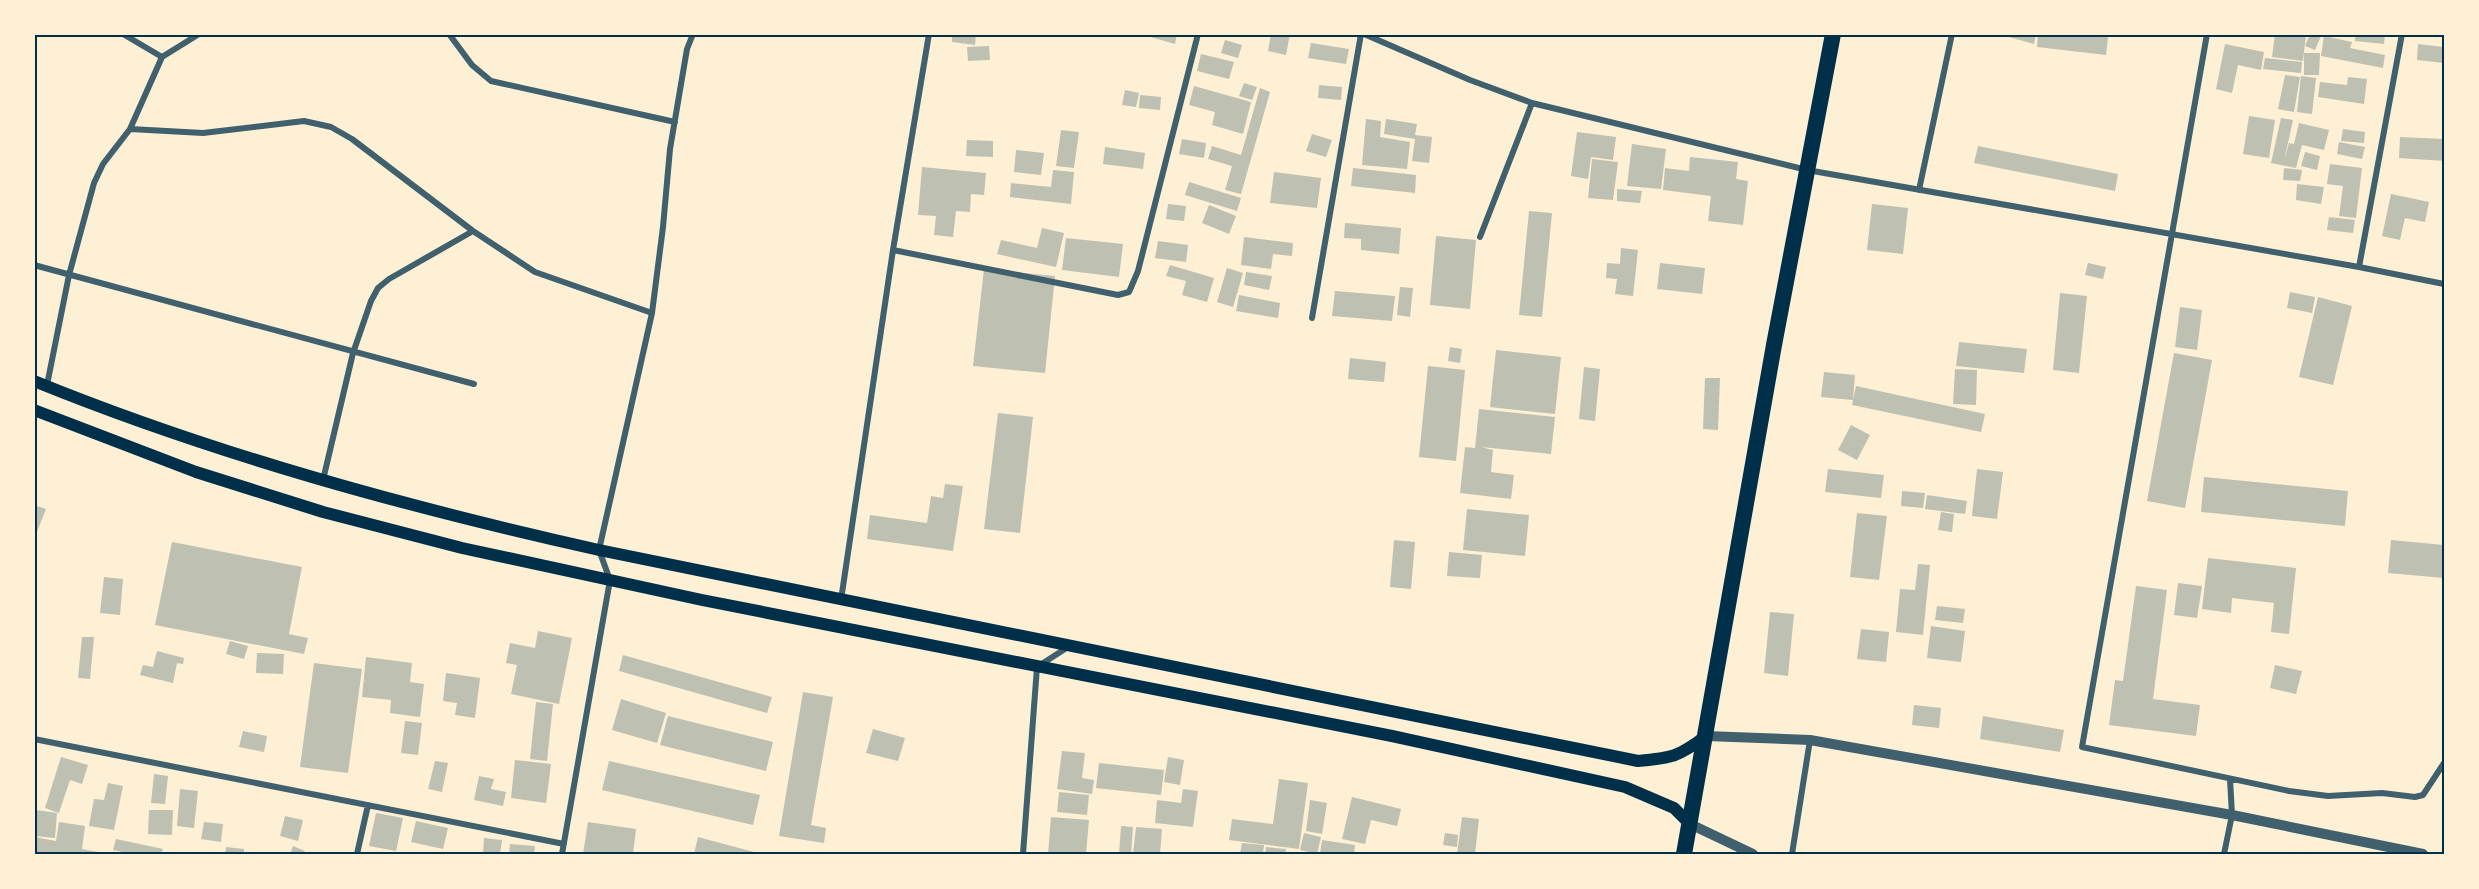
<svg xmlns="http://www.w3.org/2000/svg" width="2479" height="889" font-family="'Nunito Sans',sans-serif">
  <rect width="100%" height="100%" fill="#fdf0d5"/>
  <path fill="#bec0b2" d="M952,34H976L975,45L952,42Z
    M1140,34H1177L1175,44Z
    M1271,34H1290L1286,55L1268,51Z
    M1998,34H2036L2034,44Z
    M2038,34L2108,37L2106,55L2037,47Z
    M2275,34H2306L2303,61L2272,57Z
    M2310,34L2321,36L2315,50L2305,46Z
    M2355,34H2385L2384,44L2355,41Z
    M2324,36L2352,42L2350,48L2385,55L2383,68L2321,56Z
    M1225,40L1242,45L1238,58L1221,53Z
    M1311,43L1349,49L1346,64L1308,58Z
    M2225,44L2264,52L2261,70L2238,65L2232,93L2216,89Z
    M2418,44L2444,47V63L2417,60Z
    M989,46L990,60L968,61L967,47Z
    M2304,53H2320L2319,75H2304Z
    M1201,54L1234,62L1229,79L1197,71Z
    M2265,58L2302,62L2301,73L2263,69Z
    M2285,75L2300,77L2294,112L2278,109Z
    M2301,76L2316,78L2312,114L2297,112Z
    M2348,77L2367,79L2364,104L2318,97L2320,82L2347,85Z
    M1244,83L1257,87L1252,100L1239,96Z
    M1319,85L1342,87L1341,100L1318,98Z
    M1194,86L1251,102L1243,134L1212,125L1215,112L1189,105Z
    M1260,88L1270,92L1241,194L1225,190L1232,166L1208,159L1212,146L1241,155Z
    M1125,90L1139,93L1136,107L1122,105Z
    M1140,95L1161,97L1160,110L1139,108Z
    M2249,116L2275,120L2269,158L2243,154Z
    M2281,118L2293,120L2284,161L2289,143L2294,144L2299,123L2329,130L2324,150L2302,145L2296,168L2271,163Z
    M1366,119L1381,121L1380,137L1410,142L1407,169L1362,165Z
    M1386,119L1417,124L1415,135L1432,137L1429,163L1412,161L1415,139L1384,134Z
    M2343,129L2365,132L2364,143L2341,141Z
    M1061,130L1079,132L1074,168L1056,166Z
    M1577,132L1616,137L1613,160L1591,157L1588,179L1571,176Z
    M1312,134L1332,140L1326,157L1306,151Z
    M2400,137L2444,139V161L2399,158Z
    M1182,139L1206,143L1204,158L1179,154Z
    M967,140L993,141V157L966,156Z
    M2339,142L2365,147L2362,159L2337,154Z
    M1632,144L1666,149L1661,189L1627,186Z
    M1978,146L2118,174L2115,191L1974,163Z
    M1105,147L1145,153L1143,169L1103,164Z
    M1016,150L1044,153L1041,175L1014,172Z
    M2305,152L2320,156L2317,170L2301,166Z
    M1690,157L1738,162L1736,179L1748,181L1743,225L1708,221L1711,196L1663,190L1665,168L1689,171Z
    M1592,159L1618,162L1613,200L1588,198Z
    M2330,164L2362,168L2356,218L2339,216L2343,186L2327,184Z
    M922,167L986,173L984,195L971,194L970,212L956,211L953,237L934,235L936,216L918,215Z
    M1353,168L1416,175L1415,193L1351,186Z
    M2284,168L2302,170L2300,181L2283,180Z
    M1053,170L1074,172L1071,204L1010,197L1011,183L1051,187Z
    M1274,172L1321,178L1317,208L1270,203Z
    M1189,182L1241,198L1237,211L1185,195Z
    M2297,184L2324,187L2321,204L2296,200Z
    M1617,189L1642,191L1640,203L1617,201Z
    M2391,194L2429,202L2425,222L2405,218L2400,240L2382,236Z
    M1168,204L1186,206L1184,221L1166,219Z
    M1872,204L1908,208L1903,254L1867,250Z
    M1209,205L1236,216L1229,234L1202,223Z
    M1529,211L1552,213L1542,317L1519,315Z
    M2329,217L2355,220L2353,233L2327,230Z
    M1345,223L1401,228L1399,254L1361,250V239L1344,238Z
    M1042,228L1064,233L1056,267L997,254L1001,240L1037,248Z
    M1436,236L1476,240L1470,309L1430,305Z
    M1244,237L1293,243L1292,256L1273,254L1271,269L1241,265Z
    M1066,238L1123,244L1119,277L1062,270Z
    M1158,241L1188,245L1186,262L1155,258Z
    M1621,248L1638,250L1633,296L1615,294L1617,279L1606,278L1607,263L1620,264Z
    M1660,263L1705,268L1702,294L1657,289Z
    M2088,263L2106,267L2103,279L2085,275Z
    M1170,265L1214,278L1207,302L1182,295L1186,281L1166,276Z
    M1227,268L1243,273L1233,307L1217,302Z
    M984,269L1055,276L1045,373L973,366Z
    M1246,272L1272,276L1269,290L1244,285Z
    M1400,287L1413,288L1410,317L1397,315Z
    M1335,291L1395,296L1392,321L1332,316Z
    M2290,292L2315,297L2312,313L2287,308Z
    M2060,293L2087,296L2079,373L2053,370Z
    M1239,295L1280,303L1278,318L1236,311Z
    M2318,297L2352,306L2333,385L2299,377Z
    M2180,307L2202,310L2197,350L2175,347Z
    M1959,342L2027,349L2024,373L1956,366Z
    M1450,347L1462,349L1460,363L1448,361Z
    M1496,350L1561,357L1555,414L1490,407Z
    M2174,353L2212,360L2185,508L2147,501Z
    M1350,358L1386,362L1384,382L1348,379Z
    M1428,366L1465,370L1456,461L1419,457Z
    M1584,367L1600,369L1595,421L1579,419Z
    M1955,369L1977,370L1976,405L1953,404Z
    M1824,372L1855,375L1853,400L1821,397Z
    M1705,378H1720L1718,430L1703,429Z
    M1856,386L1985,414L1981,432L1852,405Z
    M1479,409L1555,417L1551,454L1481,447L1493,450L1491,472L1514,475L1511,499L1460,493L1465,447L1475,448Z
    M998,413L1033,417L1020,533L984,529Z
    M1851,425L1870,435L1857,460L1838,450Z
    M1828,469L1884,475L1881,498L1825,492Z
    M1977,469L2003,472L1997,519L1972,516Z
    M2204,477L2348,491L2345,526L2201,512Z
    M945,484L963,486L953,551L867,539L870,515L927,523L931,496L943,498Z
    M1902,491L1925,493L1923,508L1901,506Z
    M1927,495L1967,501L1965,514L1925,509Z
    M34,505L46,509L35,537H34Z
    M1467,509L1529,515L1525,556L1463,550Z
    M1941,512L1954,514L1952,532L1938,530Z
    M1857,513L1887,516L1879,580L1850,577Z
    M1394,540L1415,542L1411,589L1390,587Z
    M2391,540L2444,545V578L2388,573Z
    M172,542L302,567L289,634L308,638L304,654L155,625Z
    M1449,552L1482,555L1480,578L1447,576Z
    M2208,558L2296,568L2289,634L2271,632L2274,603L2232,598L2231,613L2202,609Z
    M1918,564L1930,565L1923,635L1896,632L1900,589L1915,590Z
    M104,577L123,579L120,615L100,613Z
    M2178,583L2202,586L2197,618L2174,615Z
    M2136,586L2167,590L2153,699L2200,705L2196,736L2109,725L2115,680L2123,681Z
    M1937,606L1965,609L1963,623L1935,620Z
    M1770,612L1794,614L1788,676L1764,673Z
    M1931,626L1965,631L1961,662L1927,658Z
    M1861,629L1889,632L1886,662L1857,659Z
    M538,631L572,638L559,704L511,694L517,665L506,663L510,643L535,648Z
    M82,637H94L90,679L78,678Z
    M230,641L248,646L244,659L226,654Z
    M157,651L184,658L183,664L177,663L173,683L140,675L143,665L153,667Z
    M257,653L284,654L283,674L256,673Z
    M623,655L772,697L767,713L619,671Z
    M366,657L412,663L410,682L424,684L420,717L390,713L391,700L362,697Z
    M314,663L362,669L348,773L300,767Z
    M2275,665L2302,671L2296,694L2270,688Z
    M446,673L480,678L475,718L455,715L457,703L443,701Z
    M803,692L833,697L811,825L826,828L824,843L779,836Z
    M621,699L666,713L657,743L612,730Z
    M536,702L553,704L547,761L530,759Z
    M1914,705L1941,708L1939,728L1912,725Z
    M668,716L773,742L766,771L660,745Z
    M1983,716L2064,730L2060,752L1980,739Z
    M405,721L422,723L418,755L401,753Z
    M873,729L905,738L898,761L866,753Z
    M243,731L267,736L264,752L239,747Z
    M1062,751L1085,753L1082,778L1094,780L1092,794L1057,789Z
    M61,757L88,765L82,784L70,780L59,813L45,808Z
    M1168,757L1184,760L1180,785L1164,782Z
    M515,760L551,764L546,803L511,798Z
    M435,761L448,763L442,792L428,789Z
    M609,761L760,795L753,825L602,790Z
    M1099,763L1164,770L1161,795L1096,788Z
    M154,774L168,776L165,804L151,803Z
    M479,776L494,779L491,789L506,792L503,806L474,800Z
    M1279,779L1308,783L1299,849L1229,840L1232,819L1273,824Z
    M108,783L123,786L114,830L89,826L94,799L104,800Z
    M180,789L198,791L194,828L177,826Z
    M1183,789L1198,791L1193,827L1155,823L1157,800L1181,803Z
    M1059,792L1089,795L1087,815L1057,812Z
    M1352,797L1401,809L1397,826L1371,820L1365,844L1342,839Z
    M1310,800L1327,803L1322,834L1306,831Z
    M36,810L57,813L55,838L34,836Z
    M149,810H173L172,835L148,834Z
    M376,813L403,818L396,851L369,846Z
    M285,816L303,820L298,841L280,836Z
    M1051,817L1089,820L1086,854H1048Z
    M1462,817L1479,819L1475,854H1457Z
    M416,821L448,828L443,849L411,842Z
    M59,822L85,826L82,849L109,854H34V837L56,841Z
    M204,822L223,824L221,842L201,839Z
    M588,822L636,829L633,854H583Z
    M1121,826L1133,827L1131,854H1119Z
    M1136,827L1162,829L1160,854H1133Z
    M1304,833L1321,837L1317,854L1300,850Z
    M1445,833L1458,835L1457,847L1443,845Z
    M698,837L754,852V854H694Z
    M484,838L502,840L500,854H483Z
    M116,839L163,849L161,854H132L113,850Z
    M1322,840L1355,845L1354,854H1320Z
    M1242,843L1264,845L1263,854H1240Z
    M510,844L535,846L534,854H509Z
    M293,846L305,851L304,854H290Z
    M226,847L244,849V854H225Z
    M1266,847L1286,849L1285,854H1265Z"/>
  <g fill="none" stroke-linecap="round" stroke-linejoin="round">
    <path stroke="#3f606c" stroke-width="6" d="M123,34L162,57
      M449,34L472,65L491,81L675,122
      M1364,34L1470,80L1532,103L1807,170L2359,267L2444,284
      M2207,34L2082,747L2289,791L2328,796L2382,793L2415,797L2423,795L2444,763
      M130,129L203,133L304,121L331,127L352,139L473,231L535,272L652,313
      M1919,190L1952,34
      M1480,237L1532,103
      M893,250L1118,295L1129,292L1138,271L1198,34
      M34,265L474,384
      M2359,267L2402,34
      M1312,318L1361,34
      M47,385L69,275L94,183L103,164L130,129L162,57L199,34
      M323,480L353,353L371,301L378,288L389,279L473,231
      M841,600L893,250L929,34
      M34,739L564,844
      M357,854L368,805
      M562,854L610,580L599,550L652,313L663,227L670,149L687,49L693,34
      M1023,854L1037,667L1068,647
      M1792,854L1810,740
      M2224,854L2232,815L2230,779"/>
    <path stroke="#3f606c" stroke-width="10" d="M1706,736L1810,740L2232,815L2423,854
      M1690,824L1753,854"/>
    <path stroke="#003049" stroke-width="12" d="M34,381C216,455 407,507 599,550L1638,761C1672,758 1678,757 1706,736
      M34,410L196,472L323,512L462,548L702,600L1392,736L1625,787L1674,808L1690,824"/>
    <path stroke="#003049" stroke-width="16" d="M1684,854L1774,345L1833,34"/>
  </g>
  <rect width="2479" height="889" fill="none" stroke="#fdf0d5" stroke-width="72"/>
  <rect x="36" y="36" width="2407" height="817" fill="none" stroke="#003049" stroke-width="2"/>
</svg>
